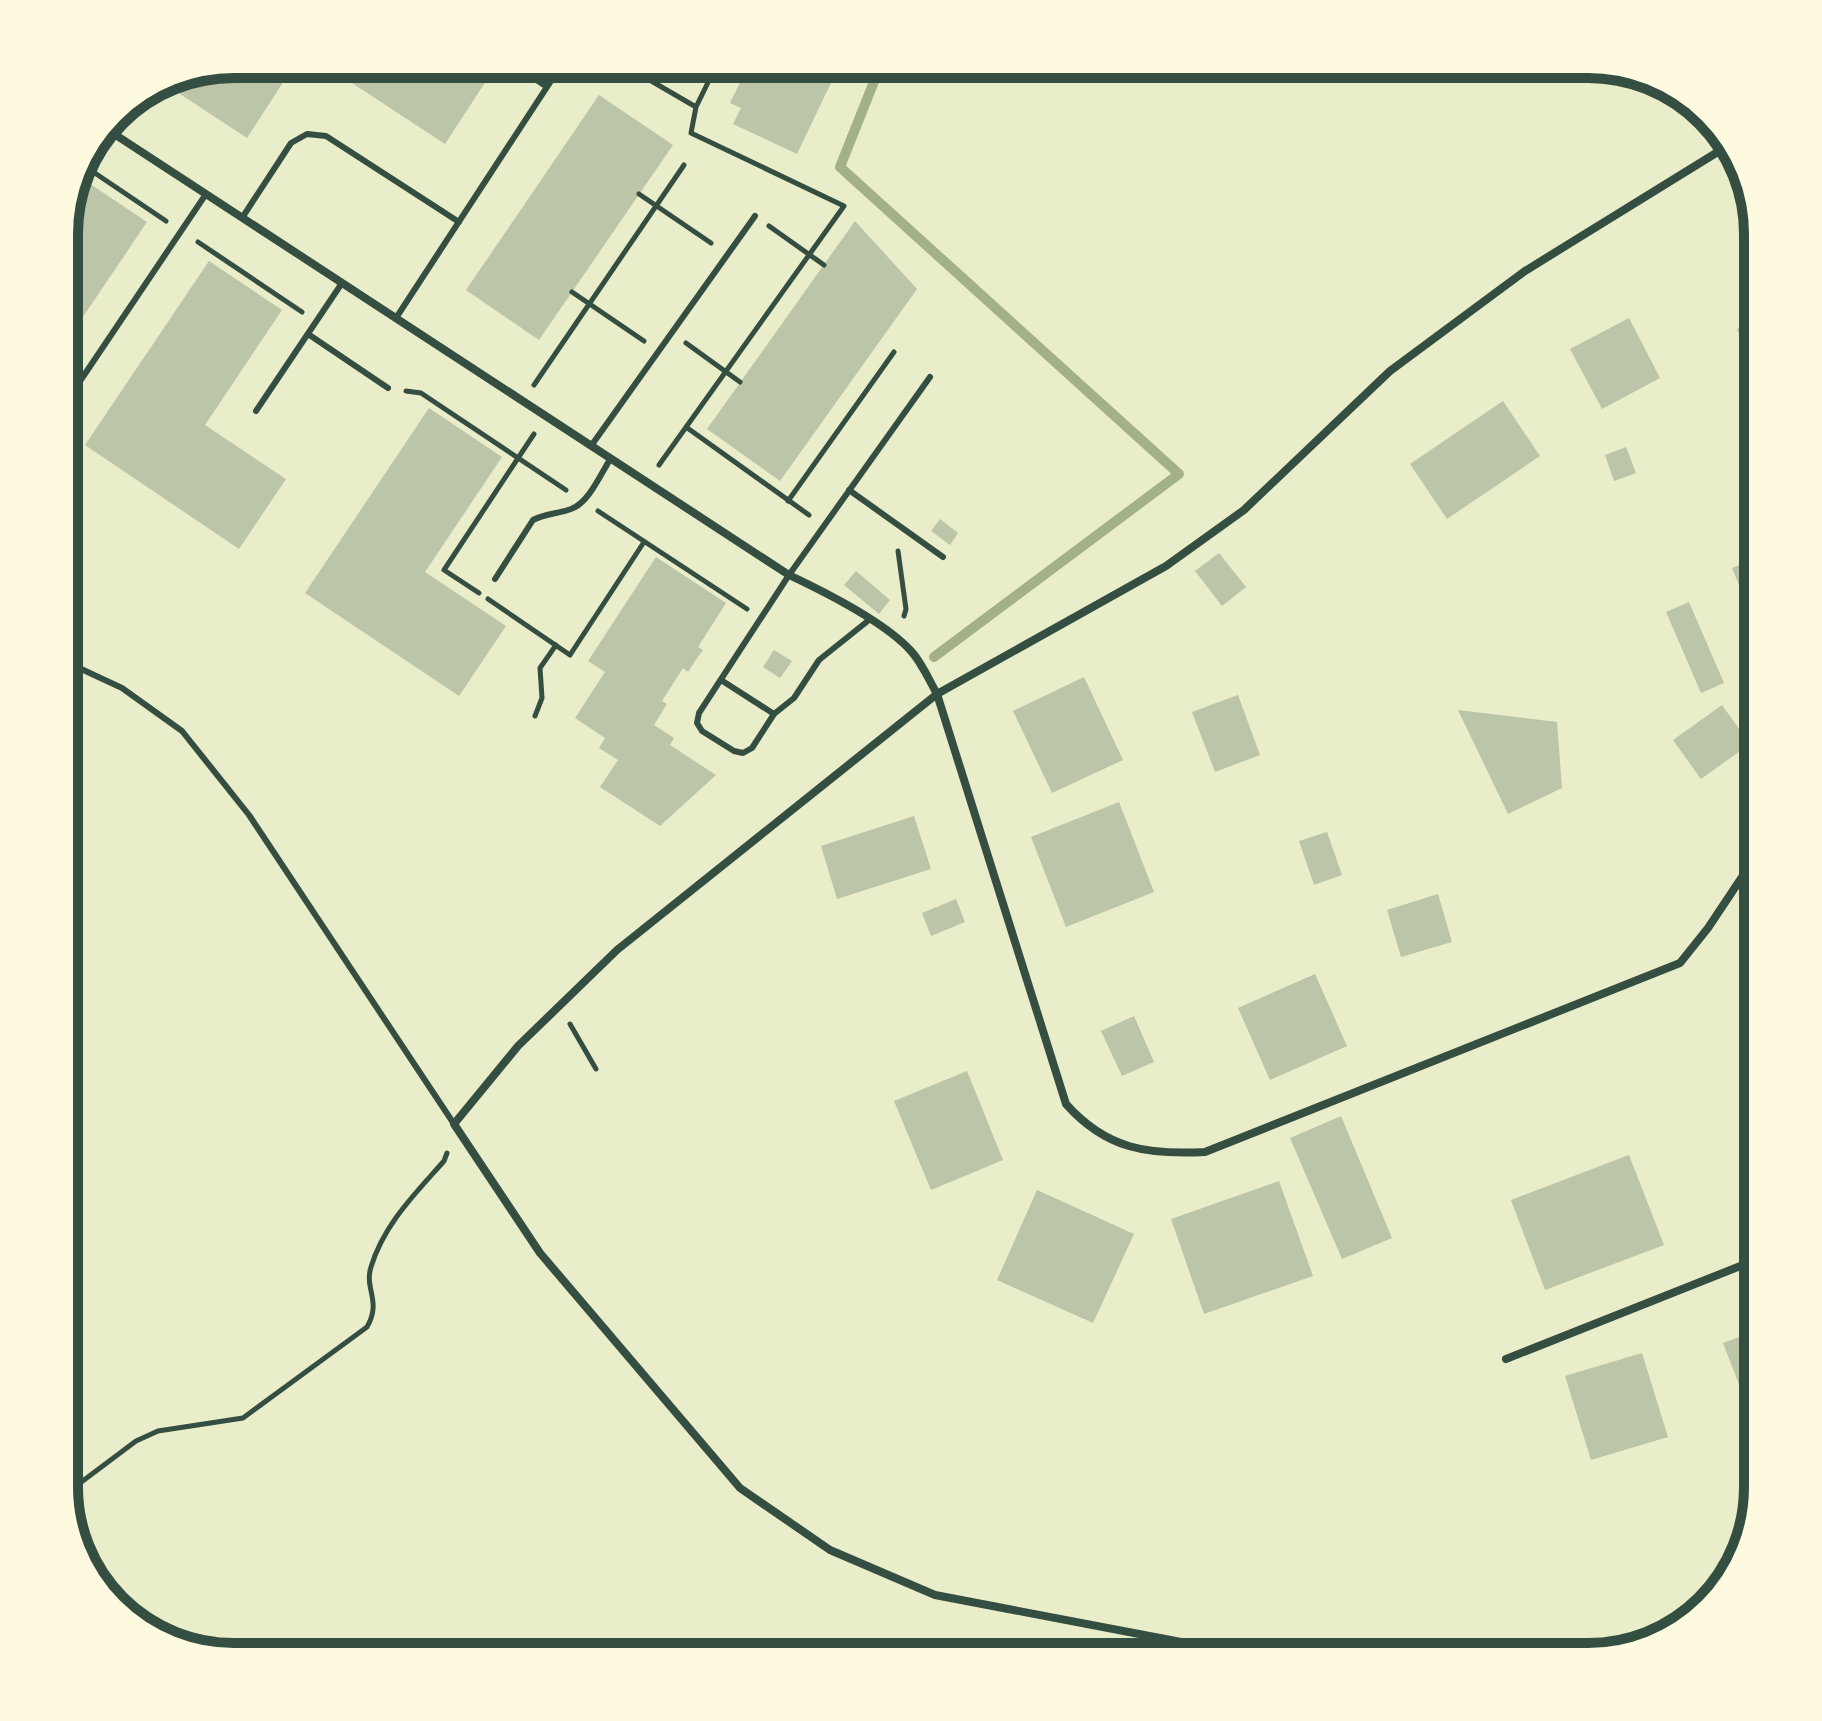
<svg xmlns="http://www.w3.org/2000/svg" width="1822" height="1721" font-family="Montserrat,sans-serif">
  <rect width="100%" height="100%" fill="#e9edc9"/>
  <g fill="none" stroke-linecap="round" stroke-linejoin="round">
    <path stroke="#a3b18a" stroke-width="10" d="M881,64L840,167L1179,474L934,657"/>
  </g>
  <path fill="#bcc5a7" d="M234,64H295L247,138L174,90L184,74Z
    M323,64H474L490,75L445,144Z
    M749,64H840L797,154L733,124L741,108L730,103Z
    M599,95L673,145L539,340L466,290Z
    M77,175L147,222L64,345V223Z
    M855,221L917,289L780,481L707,429Z
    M209,261L282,310L205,425L286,479L239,549L85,445Z
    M1629,318L1660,378L1602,409L1570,349Z
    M1758,321V378L1737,329Z
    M1503,401L1540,456L1447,519L1410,464Z
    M429,408L502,457L425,572L506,626L459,696L305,593Z
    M1626,447L1636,473L1614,481L1605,455Z
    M940,519L958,533L950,545L931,531Z
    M1219,553L1246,587L1222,606L1195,571Z
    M656,557L726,603L698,647L703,650L695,661L688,672L683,668L662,701L667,704L654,725L674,738L670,745L716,775L660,826L600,787L618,760L599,748L605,738L575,718L605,672L588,661Z
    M1758,557V623L1755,624L1732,568Z
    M856,571L890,600L879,614L844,585Z
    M1689,602L1724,683L1701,693L1666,612Z
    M774,650L792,661L780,678L763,667Z
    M1084,677L1123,760L1052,793L1013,711Z
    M1238,695L1260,755L1215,772L1192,712Z
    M1722,705L1750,744L1701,779L1673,740Z
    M1458,710L1557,722L1562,788L1508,814Z
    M1119,802L1154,892L1066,927L1031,837Z
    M914,816L931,869L837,899L821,846Z
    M1327,832L1342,875L1314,885L1299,841Z
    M1438,894L1452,942L1401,957L1387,910Z
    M956,899L965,922L931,936L922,913Z
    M1315,974L1347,1046L1270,1080L1238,1008Z
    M1134,1016L1154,1062L1122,1076L1101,1031Z
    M967,1071L1003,1160L931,1190L894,1101Z
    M1341,1116L1392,1238L1342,1259L1290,1138Z
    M1629,1155L1664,1245L1545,1290L1511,1200Z
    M1279,1181L1313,1276L1204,1314L1171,1219Z
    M1037,1190L1134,1234L1093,1323L997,1280Z
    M1758,1330V1395L1745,1400L1723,1343Z
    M1642,1353L1668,1437L1591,1460L1565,1376Z"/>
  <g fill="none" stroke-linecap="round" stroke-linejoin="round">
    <path stroke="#344e41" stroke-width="5" d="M622,64L696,107
      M578,75L583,79L612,64
      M80,163L166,221
      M639,194L711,243
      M769,226L824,265
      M198,242L302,312
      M572,292L644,341
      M686,343L740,382
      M534,385L684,165
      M406,391L421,393L566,490
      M686,427L809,515
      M659,465L844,206L691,133L696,107L717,64
      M788,501L894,352
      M598,511L747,609
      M898,551L906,609L904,616
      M479,593L444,570L534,434
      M488,599L570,655L644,542
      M535,716L542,698L540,668L556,645
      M570,1024L596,1069
      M64,1495L136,1441L158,1431L243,1418L367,1327C382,1301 364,1289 371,1267C384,1224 415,1194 444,1161L447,1153"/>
    <path stroke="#344e41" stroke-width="6" d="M513,64L547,87
      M242,218L291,143L307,134L326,136L459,222
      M396,318L562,64
      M308,334L388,388
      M64,405L206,194
      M256,411L342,283
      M591,446L755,216
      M849,490L943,557
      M495,579L533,520C546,513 558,514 571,509C589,503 601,473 611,458
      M869,620L819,660L794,698L774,714L752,748L743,753L734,751L702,731L697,723L699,713L789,575L930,377
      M64,661L122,688L182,731L249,815L454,1124
      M721,680L774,714"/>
    <path stroke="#344e41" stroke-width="8" d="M105,128L789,575C825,592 885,622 911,651C922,663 929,680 937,694L1066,1104C1106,1149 1147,1155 1205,1152L1680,963L1708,928L1758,853
      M1506,1359L1758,1259
      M1221,1657L1202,1646L935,1595L830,1550L740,1488L540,1253L454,1124L518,1046L617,950L937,694L1166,566L1244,510L1390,371L1525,271L1729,145"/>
  </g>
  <path d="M0 0H1822V1721H0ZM234 78H1588A156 156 0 0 1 1744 234V1487A156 156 0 0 1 1588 1643H234A156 156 0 0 1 78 1487V234A156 156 0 0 1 234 78Z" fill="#fefae0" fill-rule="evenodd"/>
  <path fill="none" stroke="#344e41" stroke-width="10" d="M234 78H1588A156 156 0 0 1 1744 234V1487A156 156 0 0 1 1588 1643H234A156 156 0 0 1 78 1487V234A156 156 0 0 1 234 78Z"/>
</svg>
